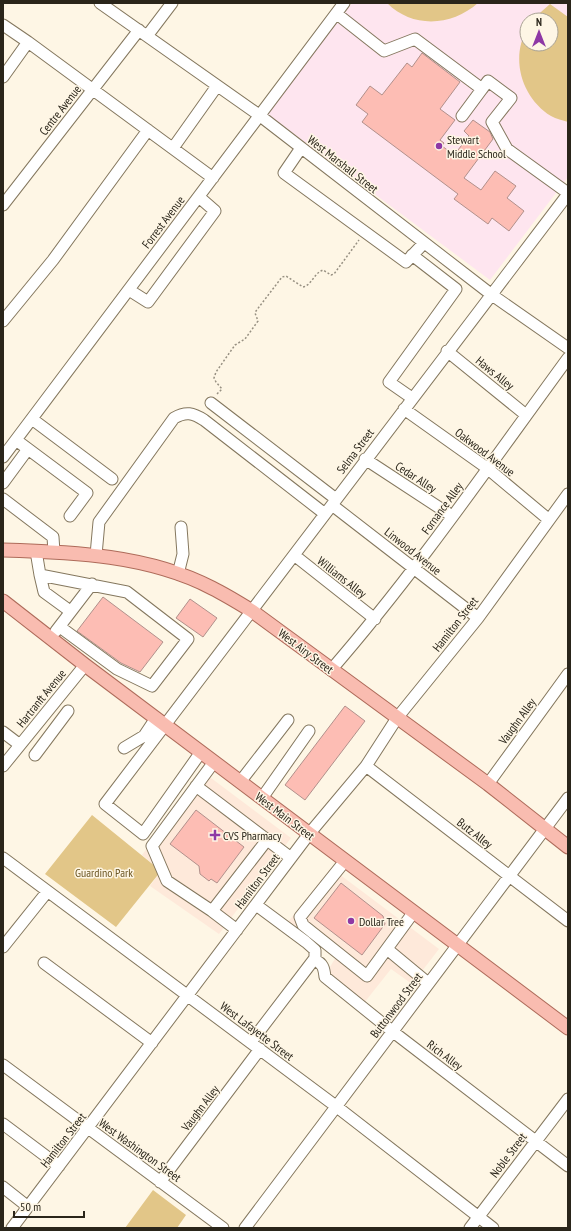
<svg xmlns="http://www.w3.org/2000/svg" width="571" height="1231" font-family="'PT Sans Narrow',sans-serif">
  <rect width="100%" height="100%" fill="#fef6e5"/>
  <path fill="#fee9da" d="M203,772L291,838L219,934L150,886L161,871L142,855Z
    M331,868L439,949L412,984L391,969L364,1003L331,977L330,967L336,957L288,922Z"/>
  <path fill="#fee5ef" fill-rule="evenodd" d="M352,3H568V177L490,280L267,114ZM527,20H551V44H527Z"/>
  <path fill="#e2c688" d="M387,3H478C452,26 413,29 387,3Z
    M550,4L568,17V122C563,120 556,119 551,116C522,98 510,59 527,29V44H551V20H532Z
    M92,815L161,871L116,927L45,874Z
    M153,1190L186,1215L177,1228H125Z"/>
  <path fill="#fdbdb4" stroke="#b1908b" d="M422,53L460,82L440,109L455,120L440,140L444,143L442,146L454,155L469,136L464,131L473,120L490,132L493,139L464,178L481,190L495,171L516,186L507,198L524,211L509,231L492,218L488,224L454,199L458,194L362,122L368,114L356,105L370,86L382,95L407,63L412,67Z
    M103,597L163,642L140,672L121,663L77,631Z
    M190,599L217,618L203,637L176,618Z
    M345,706L365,721L305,800L285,785Z
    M196,810L244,847L217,883L211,879L209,881L200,874L199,866L170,844Z
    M341,883L383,916L385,924L362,955L314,918Z"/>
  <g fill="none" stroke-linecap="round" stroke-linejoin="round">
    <defs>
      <path id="minor" d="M100,3L259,115L492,295L568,348
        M337,14L384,51L415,39L482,89L488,81L511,98L492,122L507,149L568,193
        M3,25L28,42
        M147,36L172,3
        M3,77L28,42L213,178
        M462,116L482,89
        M173,148L217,86
        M301,148L284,173L406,262L424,243
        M3,205L139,30
        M412,255L456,289L389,382L412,398
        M129,290L148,302L215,211L199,197
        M3,321L53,260L148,130
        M447,351L526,415
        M211,403L336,499
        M404,409L487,468L548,519
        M32,419L112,479
        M16,440L87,493L70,516
        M3,457L344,3
        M365,459L452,516
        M3,483L28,449
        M3,499L53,537L54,552
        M332,505L478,618
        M36,551L40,575L127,592L188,639L152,686L117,669L60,627
        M96,555L99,522L174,418C186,411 193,413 204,420L325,514
        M294,555L375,619
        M178,574L183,554L181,527
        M40,575L44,592L70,611
        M56,631L92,584
        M331,670C417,571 491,463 568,358
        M3,732L20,745
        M124,748L144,736L156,718
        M201,752L143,834L105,804L568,194
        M35,755L68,711
        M214,762L152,846L167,881L212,911L267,840
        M3,766L85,665
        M366,766L568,921
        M240,782L288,720
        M488,784L568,674
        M196,786L291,858
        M262,798L309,731
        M3,858L337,1107L493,1228
        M345,861L300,917L303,925L367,976L413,913
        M212,911L237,930
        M3,947L47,892
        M387,949L428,983
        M314,960C323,963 324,968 325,977L392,1031L568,1166
        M44,963L152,1043
        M251,1042L315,958V950L306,942L256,905
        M3,1065L223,1228
        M3,1124L59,1166
        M160,1182L260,1049
        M3,1187L27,1206
        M12,1228L309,834L366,766L397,718L478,618L568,494
        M245,1228L568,798
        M470,1228L568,1099"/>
      <path id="major" d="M3,550C73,552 149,555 212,588C226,595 239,603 252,611L488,784L568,847
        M3,601L85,665L568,1028"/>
    </defs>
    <use href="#minor" stroke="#84775e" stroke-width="13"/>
    <use href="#major" stroke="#ae6b5a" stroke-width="15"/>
    <path stroke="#979082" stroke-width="1.5" stroke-dasharray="2 2" stroke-linecap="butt" d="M217,394L222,389L216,382L214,378L216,372L235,345L245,339L258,321L255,313L256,311L282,277L286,276L303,287C312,285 314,273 323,270L331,275L334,274L359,240"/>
    <use href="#minor" stroke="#fff" stroke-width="11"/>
    <use href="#major" stroke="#f9bcb0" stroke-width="13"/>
  </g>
  <g fill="#8e38a5" stroke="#fef6e5" stroke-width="1.5">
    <circle cx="439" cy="146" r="4"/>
    <path d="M213 829h4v4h4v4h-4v4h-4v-4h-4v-4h4z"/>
    <circle cx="351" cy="921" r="4"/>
  </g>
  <g text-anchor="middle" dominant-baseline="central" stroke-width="3" stroke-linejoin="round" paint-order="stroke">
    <g font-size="12" fill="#2a251a" stroke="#fef6e5">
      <text transform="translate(60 110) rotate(-52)">Centre Avenue</text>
      <text transform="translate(343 164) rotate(38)">West Marshall Street</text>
      <text transform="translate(163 222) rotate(-53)">Forrest Avenue</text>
      <text transform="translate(495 373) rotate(39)">Haws Alley</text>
      <text transform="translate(355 451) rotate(-53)">Selma Street</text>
      <text transform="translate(485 452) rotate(37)">Oakwood Avenue</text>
      <text transform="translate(416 477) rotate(33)">Cedar Alley</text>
      <text transform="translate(442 508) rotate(-54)">Fornance Alley</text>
      <text transform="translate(413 551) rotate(38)">Linwood Avenue</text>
      <text transform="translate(342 577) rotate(38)">Williams Alley</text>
      <text transform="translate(455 624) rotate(-52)">Hamilton Street</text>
      <text transform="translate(306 651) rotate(37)">West Airy Street</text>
      <text transform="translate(41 698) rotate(-51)">Hartranft Avenue</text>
      <text transform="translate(517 721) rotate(-54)">Vaughn Alley</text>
      <text transform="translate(285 816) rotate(37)">West Main Street</text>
      <text transform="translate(475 833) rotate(38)">Butz Alley</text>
      <text transform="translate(257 881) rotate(-53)">Hamilton Street</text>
      <text transform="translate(396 1005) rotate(-53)">Buttonwood Street</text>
      <text transform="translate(257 1031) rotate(37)">West Lafayette Street</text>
      <text transform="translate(445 1055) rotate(37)">Rich Alley</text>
      <text transform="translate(200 1108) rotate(-53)">Vaughn Alley</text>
      <text transform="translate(63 1140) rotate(-52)">Hamilton Street</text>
      <text transform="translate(140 1150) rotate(36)">West Washington Street</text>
      <text transform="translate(508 1155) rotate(-53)">Noble Street</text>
    </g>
    <g font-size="12" fill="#2a251a" stroke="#fef6e5" text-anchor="start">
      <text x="447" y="139">Stewart<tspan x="447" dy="14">Middle School</tspan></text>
      <text x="223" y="835">CVS Pharmacy</text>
      <text x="359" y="921">Dollar Tree</text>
    </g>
    <g font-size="12" fill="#6b5521" stroke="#fef6e5">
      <text x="104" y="872">Guardino Park</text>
    </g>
  </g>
  <rect width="571" height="1231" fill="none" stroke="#2a251a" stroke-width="8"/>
  <g transform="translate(539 32)"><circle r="19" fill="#fef6e5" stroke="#a9a294"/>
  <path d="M0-3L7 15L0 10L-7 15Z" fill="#8e38a5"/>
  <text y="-6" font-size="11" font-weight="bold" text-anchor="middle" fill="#2a251a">N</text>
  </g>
  <path d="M14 1211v6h70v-6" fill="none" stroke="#2a251a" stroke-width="2"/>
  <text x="20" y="1211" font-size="12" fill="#2a251a" stroke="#fef6e5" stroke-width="3" paint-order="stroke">50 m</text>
</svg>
